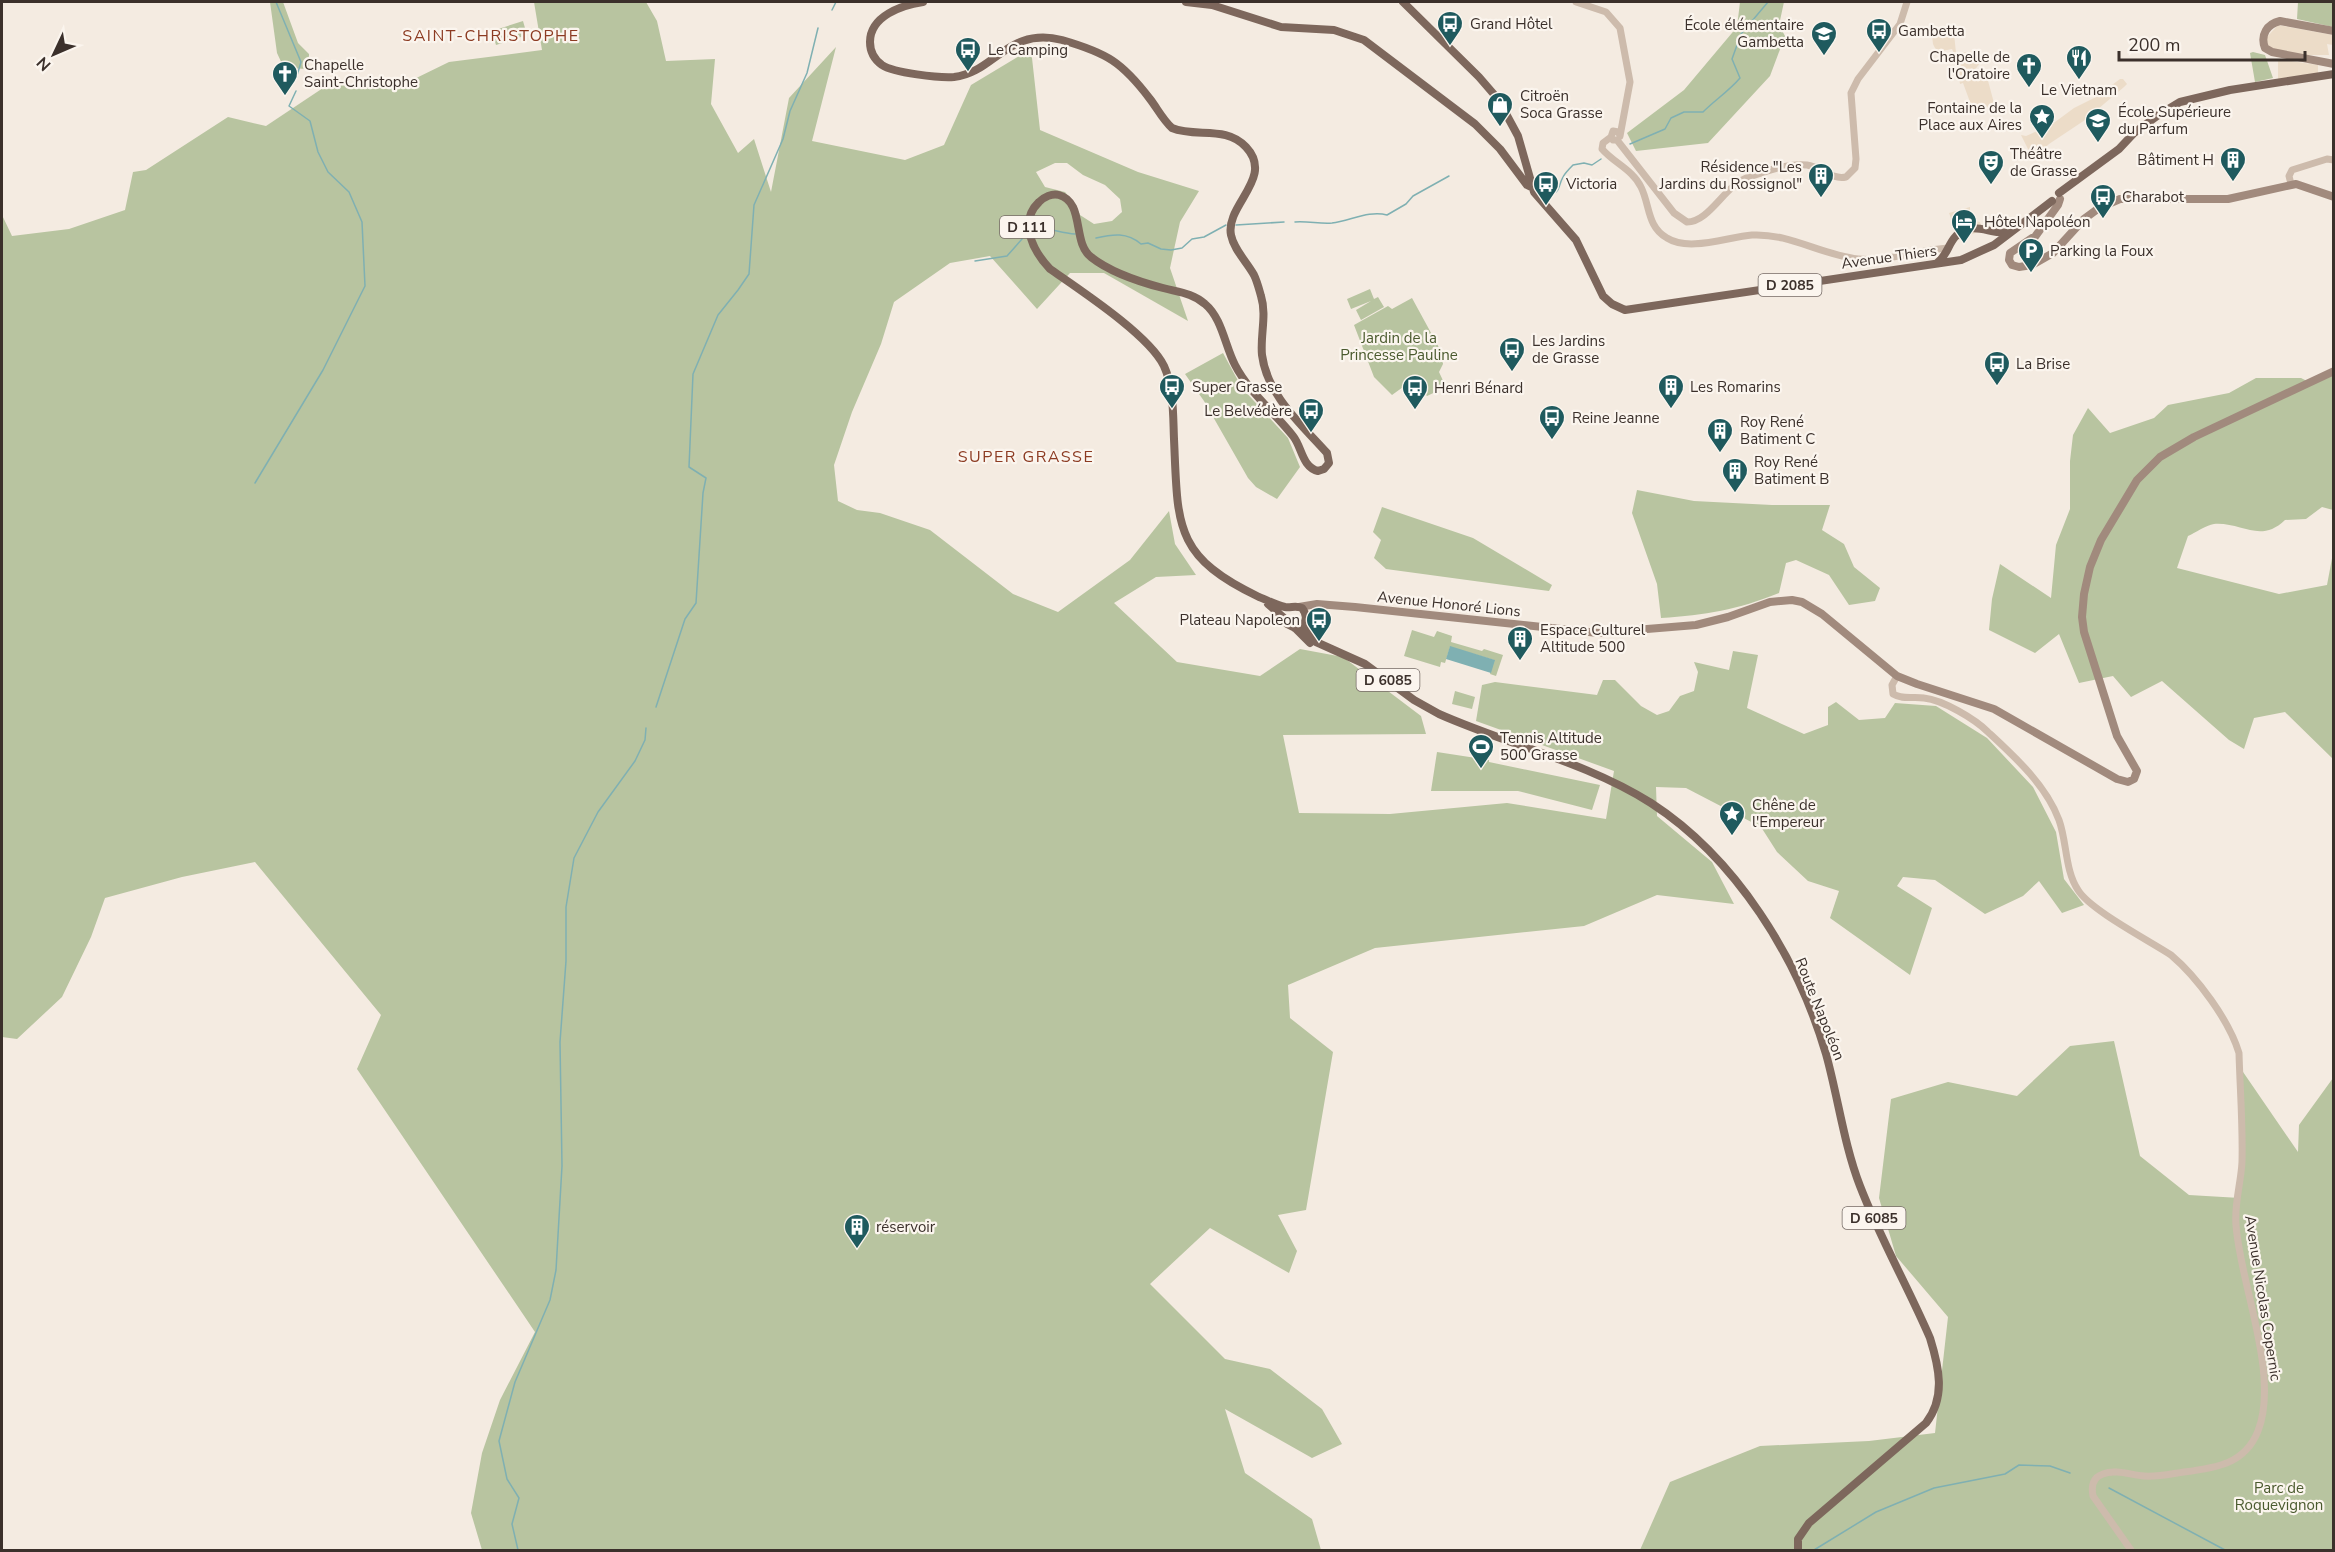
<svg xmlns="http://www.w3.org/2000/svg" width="2335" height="1552" font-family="'Nunito Sans',sans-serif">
  <rect width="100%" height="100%" fill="#f4ebe1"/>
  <path fill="#b8c4a0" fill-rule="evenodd" d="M270,2H283L298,43L309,54V69L284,68L277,53Z
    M534,2H646L657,21L666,61L715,59L711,104L738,153L754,139L771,192L789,98L836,47L812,141L905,160L944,145L971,85L1031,49L1040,130L1138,172L1199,191L1180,222L1170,268L1188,321L1104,273H1070L1037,309L990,256L950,263L894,302L881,344L852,412L834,465L838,501L857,510L880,513L930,530L1013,594L1058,612L1130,560L1169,511L1175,544L1196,575L1156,577L1114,603L1177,662L1260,676L1300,649L1343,657L1421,716L1426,734L1283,735L1299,813L1390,814L1507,803L1606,819L1614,771L1476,721L1482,685L1495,682L1597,695L1603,680H1615L1641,706L1657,715L1669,711L1680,696L1694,691L1698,672L1694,662L1729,670L1733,651L1758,655L1747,708L1804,734L1828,725V707L1836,702L1859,720L1885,718L1895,703L1936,706L1987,738L2033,787L2056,832L2064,879L2084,905L2062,913L2039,881L2023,896L1985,914L1935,880L1903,877L1897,886L1932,908L1910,975L1830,918L1839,891L1808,881L1777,852L1761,827L1686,788L1656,787L1657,816L1712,862L1734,904L1657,895L1584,926L1375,948L1288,985L1290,1018L1333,1052L1306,1210L1278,1215L1297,1251L1289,1273L1210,1228L1150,1284L1225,1359L1270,1369L1322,1409L1342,1444L1312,1458L1225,1409L1245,1473L1312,1519L1321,1550H482L471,1513L482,1453L500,1400L535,1332L357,1069L381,1015L255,862L182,877L105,898L91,937L62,997L17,1039L2,1037V215L12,236L69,229L125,210L133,172L146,170L228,117L266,126L329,84H404L449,62L542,50ZM1055,163H1067L1083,175L1105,185L1120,199L1122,212L1112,221L1094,224L1080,215L1075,204L1065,192L1045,187L1036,172Z
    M1740,2H1784L1779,25L1785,36L1770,76L1708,143L1636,151L1627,133L1684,90L1737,27Z
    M2298,2H2333V27L2297,19Z
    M523,21L527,35L496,45L492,31Z
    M2253,52L2265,55L2273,78L2255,82L2250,53Z
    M1370,289L1374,299L1378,297L1384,307L1361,320L1356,310L1371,301L1351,309L1347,299Z
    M1412,298L1442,353L1443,364L1439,372L1446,387L1427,396L1419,387L1410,382L1392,395L1374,377L1354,325L1388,306L1392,309Z
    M1223,353L1242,388L1288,438L1300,467L1277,499L1256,487L1248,478L1204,401L1185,374Z
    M2333,375V510L2322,507L2306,519L2285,520C2260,544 2242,522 2214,524C2206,525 2195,533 2188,536L2177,568L2279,594L2327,585L2333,553V759L2285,712L2254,718L2244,749L2229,740L2162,681L2131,697L2113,676L2079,683L2059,634L2035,653L1989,630L1992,599L2000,564L2051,598L2056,545L2070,509V461L2073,435L2088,408L2110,433L2154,418L2168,405L2229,393L2256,378H2301L2313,384Z
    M1637,490L1694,501L1772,505H1830L1822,530L1844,544L1854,567L1880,588L1875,601L1849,605L1829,575L1796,560L1786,563L1779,593C1737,610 1706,615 1661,618L1657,584L1632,513Z
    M1382,507L1473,538L1552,585L1549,591L1386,569L1374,558L1381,540L1373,532Z
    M1412,630L1434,637L1437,631L1452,636L1451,642L1482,651L1484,649L1503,655L1496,676L1490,674L1494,660L1450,647L1445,663L1441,662L1440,667L1404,656Z
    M1455,691L1475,697L1472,709L1452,704Z
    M1437,752L1489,760V762L1600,785L1592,810L1518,791H1431Z
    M2114,1041L2140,1156L2189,1195L2240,1198L2241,1069L2298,1152L2299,1125L2333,1078V1550H1640L1670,1482L1760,1446L1869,1441L1935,1433L1948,1317L1896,1256L1879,1198L1891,1099L1948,1082L2017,1096L2070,1046Z"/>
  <path fill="#ecdcc8" d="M1950,24H1953L1956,53L1980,51V63L1974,71L1975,74L1987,77L1994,103L1979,113L1970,102L1963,83L1960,84L1959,79H1956L1960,67L1952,49L1937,52L1933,44L1932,35L1945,30Z
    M2278,25L2333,35V45L2327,44L2329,55H2301L2270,49L2267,45V37Z
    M2278,59L2318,65V77L2278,82Z
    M2120,79H2123L2127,84L2124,87L2085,120L2049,144L2033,159L2021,135L2026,136L2051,125L2074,108L2096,97Z
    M1970,207V220L1980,222L1982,230L1959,240L1949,213Z"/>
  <path fill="#7fb0b2" d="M1450,646L1495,660L1491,673L1446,659Z"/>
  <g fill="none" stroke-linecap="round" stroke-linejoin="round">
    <path stroke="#7fb0b2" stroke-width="1.5" d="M276,2L301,62L296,79
      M832,10L836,2
      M1630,144L1665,129L1671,118L1684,112H1703C1715,100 1729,91 1740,78L1732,59L1741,34L1768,2
      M1544,196C1563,192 1556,190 1563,177C1565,173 1569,169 1573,165L1584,163L1592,165L1601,159
      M1295,222C1308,221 1320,224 1332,223C1350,221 1369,210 1387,215L1406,204L1413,196L1449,176
      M1236,225L1284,222
      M1033,228C1048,227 1060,233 1075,234
      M1096,238C1113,234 1127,232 1141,244L1148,243L1161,249L1171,250L1182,248L1192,239L1204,237L1226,225
      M975,261L1007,256L1022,239
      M255,483L323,370L365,286L362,222L349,192L328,172L318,152L310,121L289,106L296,91
      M656,707L685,619L696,603L703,493L706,478L689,467L693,374L718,315L738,290L749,274L754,205L783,139L790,111L807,73L818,28
      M2109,1488L2225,1550
      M518,1550L512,1524L519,1498L507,1479L499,1441L515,1382L550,1300L556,1270L562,1166L560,1042L566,961V907L574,858L598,812L635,761L645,740L646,728
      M1814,1550L1876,1512L1934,1488L2005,1474L2019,1465L2050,1466L2070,1473"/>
    <path stroke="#cdbbac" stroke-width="7" d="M1576,2L1606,12L1620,28L1630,82L1620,136
      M1620,135L1618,132L1613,131L1611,137L1603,143L1602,149C1614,163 1633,170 1641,187C1650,205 1647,227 1667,238C1689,252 1727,237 1752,235C1790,233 1821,255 1858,259C1887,262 1918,250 1948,248
      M1611,137L1613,140H1617L1674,213L1687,222C1710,222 1725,184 1749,177C1766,171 1789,163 1807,165C1821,167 1831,180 1846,177L1855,168L1856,159L1851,93L1858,79L1900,24L1907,2
      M2291,184L2289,176L2292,170L2327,159L2334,160
      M1897,676L1892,685L1893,694C1903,700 1913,696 1924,698C1943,700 1975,719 1988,732C2015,757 2046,785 2059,820C2067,842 2065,871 2078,890C2090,910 2150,941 2171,955C2197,977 2229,1020 2239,1053C2240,1089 2243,1126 2242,1162C2241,1183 2234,1204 2236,1225C2240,1284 2280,1375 2258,1431C2245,1464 2216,1468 2184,1472C2170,1474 2158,1477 2144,1476C2131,1475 2115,1469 2103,1474C2093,1477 2091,1486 2093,1496L2131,1550"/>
    <path stroke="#a18a7d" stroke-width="8" d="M2334,31L2280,21C2267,24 2260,35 2265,48L2272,52L2334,64
      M2032,238L2010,253L2009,260L2012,265L2019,267L2032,265L2053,253L2084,219L2099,208L2120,199H2228L2296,184L2334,197
      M2024,252L2058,205L2060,199
      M1299,607L1317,604L1355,607L1598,633L1696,625L1728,617L1770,602L1792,600L1802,602L1822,614L1897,676L1917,684L1994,709L2117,779L2128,782L2134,779L2137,771L2117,736L2084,632L2082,617L2084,594L2090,567L2101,540L2137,480L2160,457L2194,437L2334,371"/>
    <path stroke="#7d675c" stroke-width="8" d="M923,2C902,5 870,16 870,42C870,52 875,60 882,65C894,73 939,78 954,77C994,73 1008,26 1062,40C1107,53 1122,62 1150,99C1157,108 1163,120 1172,128C1196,138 1226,125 1246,147C1275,178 1225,205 1231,235C1234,250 1247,262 1254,275C1257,281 1259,289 1261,296C1267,315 1260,336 1262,355C1267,395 1302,425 1327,453L1329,463L1324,469L1318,471C1302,467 1302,447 1293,436C1274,412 1249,392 1235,365C1225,346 1222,318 1205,304C1193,293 1178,292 1163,288C1140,282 1110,272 1091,257C1072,243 1085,202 1059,195C1052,193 1044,197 1039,202C1018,222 1033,251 1050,269C1080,290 1149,335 1164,366C1174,388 1173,416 1174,439C1178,525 1173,556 1259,597C1267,600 1276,605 1285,607C1291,608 1296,605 1302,608C1309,617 1306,626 1295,628
      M1186,2L1212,5L1281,27L1334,30L1364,40L1475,124L1500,149L1527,185L1533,188
      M1403,2L1479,77L1498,99L1518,136L1534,192L1576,240L1603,296L1612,304L1625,310L1961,260L1994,245L2052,201
      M2059,193L2119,149L2134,133L2157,116L2180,102L2230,90L2334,74
      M1937,263C1947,256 1948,244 1956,236C1974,219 1990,236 2010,232
      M1268,604L1284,618L1287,624L1295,628L1310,643
      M1304,624L1307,632L1316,642L1365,664L1414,700L1439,714C1509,745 1586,762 1651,803C1736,858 1798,958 1826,1054C1838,1097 1844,1145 1860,1186C1880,1238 1908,1287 1930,1338C1939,1367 1946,1397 1926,1423L1809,1523L1798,1539V1550"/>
  </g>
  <defs>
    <symbol id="bus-pin" viewBox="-11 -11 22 30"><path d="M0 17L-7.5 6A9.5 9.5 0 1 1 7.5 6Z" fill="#1f5a5e" stroke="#fbf5ee"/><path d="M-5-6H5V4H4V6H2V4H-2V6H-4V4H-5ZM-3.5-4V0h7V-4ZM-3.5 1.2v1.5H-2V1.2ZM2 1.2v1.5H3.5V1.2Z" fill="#fff"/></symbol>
    <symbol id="school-pin" viewBox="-11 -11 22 30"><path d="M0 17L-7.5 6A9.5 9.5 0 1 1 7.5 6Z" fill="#1f5a5e" stroke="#fbf5ee"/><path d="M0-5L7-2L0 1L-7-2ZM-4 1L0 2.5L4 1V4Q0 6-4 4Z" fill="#fff"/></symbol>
    <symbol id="restaurant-pin" viewBox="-11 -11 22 30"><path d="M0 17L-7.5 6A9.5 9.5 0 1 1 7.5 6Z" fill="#1f5a5e" stroke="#fbf5ee"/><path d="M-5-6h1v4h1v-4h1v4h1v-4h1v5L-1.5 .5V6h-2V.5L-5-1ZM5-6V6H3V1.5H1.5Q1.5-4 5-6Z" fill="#fff"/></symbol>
    <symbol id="church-pin" viewBox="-11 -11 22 30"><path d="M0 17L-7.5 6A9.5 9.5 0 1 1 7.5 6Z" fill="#1f5a5e" stroke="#fbf5ee"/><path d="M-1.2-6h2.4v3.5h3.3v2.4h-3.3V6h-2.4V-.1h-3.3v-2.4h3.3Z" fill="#fff"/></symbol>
    <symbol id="shop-pin" viewBox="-11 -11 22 30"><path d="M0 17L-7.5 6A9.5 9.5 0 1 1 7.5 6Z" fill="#1f5a5e" stroke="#fbf5ee"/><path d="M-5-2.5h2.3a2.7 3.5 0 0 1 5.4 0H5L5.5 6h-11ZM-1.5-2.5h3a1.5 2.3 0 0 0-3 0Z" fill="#fff"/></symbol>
    <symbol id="sight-pin" viewBox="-11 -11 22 30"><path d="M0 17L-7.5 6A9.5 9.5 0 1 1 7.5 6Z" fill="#1f5a5e" stroke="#fbf5ee"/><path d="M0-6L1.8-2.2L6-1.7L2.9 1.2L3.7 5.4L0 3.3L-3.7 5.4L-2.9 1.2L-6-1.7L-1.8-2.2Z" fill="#fff"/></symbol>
    <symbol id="university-pin" viewBox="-11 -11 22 30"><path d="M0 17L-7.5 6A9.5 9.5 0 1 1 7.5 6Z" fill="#1f5a5e" stroke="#fbf5ee"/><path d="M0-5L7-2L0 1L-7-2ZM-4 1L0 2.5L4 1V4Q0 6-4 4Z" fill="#fff"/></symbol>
    <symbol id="building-pin" viewBox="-11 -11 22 30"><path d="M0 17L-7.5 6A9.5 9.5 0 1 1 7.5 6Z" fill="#1f5a5e" stroke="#fbf5ee"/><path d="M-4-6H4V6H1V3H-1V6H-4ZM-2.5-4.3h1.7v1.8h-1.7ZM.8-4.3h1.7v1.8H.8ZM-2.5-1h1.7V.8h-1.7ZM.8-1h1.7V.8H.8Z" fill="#fff"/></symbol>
    <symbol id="theatre-pin" viewBox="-11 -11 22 30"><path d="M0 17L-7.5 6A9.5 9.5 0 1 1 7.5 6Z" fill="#1f5a5e" stroke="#fbf5ee"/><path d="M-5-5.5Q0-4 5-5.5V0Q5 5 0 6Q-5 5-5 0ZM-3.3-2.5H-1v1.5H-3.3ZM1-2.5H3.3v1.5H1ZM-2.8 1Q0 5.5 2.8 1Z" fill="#fff"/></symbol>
    <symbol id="hotel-pin" viewBox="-11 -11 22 30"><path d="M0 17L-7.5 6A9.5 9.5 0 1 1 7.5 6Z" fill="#1f5a5e" stroke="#fbf5ee"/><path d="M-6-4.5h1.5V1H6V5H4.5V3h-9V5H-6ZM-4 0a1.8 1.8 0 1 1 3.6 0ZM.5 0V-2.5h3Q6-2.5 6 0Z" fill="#fff"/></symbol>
    <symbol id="parking-pin" viewBox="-11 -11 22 30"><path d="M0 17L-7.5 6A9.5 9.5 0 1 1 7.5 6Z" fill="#1f5a5e" stroke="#fbf5ee"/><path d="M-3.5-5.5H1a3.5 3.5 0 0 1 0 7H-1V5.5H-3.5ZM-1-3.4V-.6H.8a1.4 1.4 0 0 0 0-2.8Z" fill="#fff"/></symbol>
    <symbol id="stadium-pin" viewBox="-11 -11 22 30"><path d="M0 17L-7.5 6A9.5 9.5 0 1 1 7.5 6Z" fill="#1f5a5e" stroke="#fbf5ee"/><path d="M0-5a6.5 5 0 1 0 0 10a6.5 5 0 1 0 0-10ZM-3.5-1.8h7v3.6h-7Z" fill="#fff"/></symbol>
  </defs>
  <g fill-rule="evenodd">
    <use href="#bus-pin" x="1435" y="9" width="30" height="40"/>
    <use href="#bus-pin" x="1864" y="16" width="30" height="40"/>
    <use href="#school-pin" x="1809" y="19" width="30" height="40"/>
    <use href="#bus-pin" x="953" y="35" width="30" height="40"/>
    <use href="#restaurant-pin" x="2064" y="43" width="30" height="40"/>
    <use href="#church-pin" x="2014" y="51" width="30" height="40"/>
    <use href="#church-pin" x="270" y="59" width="30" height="40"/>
    <use href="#shop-pin" x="1485" y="90" width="30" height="40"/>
    <use href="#sight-pin" x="2027" y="102" width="30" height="40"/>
    <use href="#university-pin" x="2083" y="106" width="30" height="40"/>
    <use href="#building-pin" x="2218" y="145" width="30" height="40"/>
    <use href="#theatre-pin" x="1976" y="148" width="30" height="40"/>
    <use href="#building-pin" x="1806" y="161" width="30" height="40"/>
    <use href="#bus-pin" x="1531" y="169" width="30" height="40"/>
    <use href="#bus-pin" x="2088" y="182" width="30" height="40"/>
    <use href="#hotel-pin" x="1949" y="207" width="30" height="40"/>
    <use href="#parking-pin" x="2016" y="236" width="30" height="40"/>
    <use href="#bus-pin" x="1497" y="335" width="30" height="40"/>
    <use href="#bus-pin" x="1982" y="349" width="30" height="40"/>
    <use href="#bus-pin" x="1157" y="372" width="30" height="40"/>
    <use href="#building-pin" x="1656" y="372" width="30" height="40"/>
    <use href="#bus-pin" x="1400" y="373" width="30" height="40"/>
    <use href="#bus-pin" x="1296" y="396" width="30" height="40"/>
    <use href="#bus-pin" x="1537" y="403" width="30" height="40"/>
    <use href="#building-pin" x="1705" y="416" width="30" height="40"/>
    <use href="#building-pin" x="1720" y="456" width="30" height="40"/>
    <use href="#bus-pin" x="1304" y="605" width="30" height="40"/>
    <use href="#building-pin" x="1505" y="624" width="30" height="40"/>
    <use href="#stadium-pin" x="1466" y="732" width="30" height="40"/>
    <use href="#sight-pin" x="1717" y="799" width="30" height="40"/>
    <use href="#building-pin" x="842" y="1212" width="30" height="40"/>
  </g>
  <g text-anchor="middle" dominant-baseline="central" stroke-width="4.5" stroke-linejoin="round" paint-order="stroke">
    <g fill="#fbf5ee" stroke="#756b66" stroke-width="1.5">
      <rect x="1000" y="216" width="54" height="22" rx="4.5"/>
      <rect x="1758.5" y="274" width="63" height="22" rx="4.5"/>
      <rect x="1356.5" y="669" width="63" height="22" rx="4.5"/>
      <rect x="1842.5" y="1207" width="63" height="22" rx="4.5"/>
    </g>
    <g font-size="14" font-weight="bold" fill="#3b302b">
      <text x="1027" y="227">D 111</text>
      <text x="1790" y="285">D 2085</text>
      <text x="1388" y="680">D 6085</text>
      <text x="1874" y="1218">D 6085</text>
    </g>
    <g font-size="15" fill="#3b302b" stroke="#fbf5ee" text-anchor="start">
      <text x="1470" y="24">Grand Hôtel</text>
      <text x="1804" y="25" text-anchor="end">École élémentaire<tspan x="1804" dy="17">Gambetta</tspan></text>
      <text x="1898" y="31">Gambetta</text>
      <text x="988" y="50">Le Camping</text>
      <text x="2010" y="57" text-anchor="end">Chapelle de<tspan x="2010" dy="17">l'Oratoire</tspan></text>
      <text x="304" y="65">Chapelle<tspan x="304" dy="17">Saint-Christophe</tspan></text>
      <text x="2079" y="90" text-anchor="middle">Le Vietnam</text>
      <text x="1520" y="96">Citroën<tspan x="1520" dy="17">Soca Grasse</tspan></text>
      <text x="2022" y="108" text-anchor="end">Fontaine de la<tspan x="2022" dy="17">Place aux Aires</tspan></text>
      <text x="2118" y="112">École Supérieure<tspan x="2118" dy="17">du Parfum</tspan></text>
      <text x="2010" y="154">Théâtre<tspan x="2010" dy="17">de Grasse</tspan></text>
      <text x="2214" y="160" text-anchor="end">Bâtiment H</text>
      <text x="1802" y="167" text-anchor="end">Résidence "Les<tspan x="1802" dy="17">Jardins du Rossignol"</tspan></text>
      <text x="1566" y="184">Victoria</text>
      <text x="2122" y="197">Charabot</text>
      <text x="1984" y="222">Hôtel Napoléon</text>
      <text x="2050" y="251">Parking la Foux</text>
      <text x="1532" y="341">Les Jardins<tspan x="1532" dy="17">de Grasse</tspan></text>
      <text x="2016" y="364">La Brise</text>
      <text x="1192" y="387">Super Grasse</text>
      <text x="1690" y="387">Les Romarins</text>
      <text x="1434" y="388">Henri Bénard</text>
      <text x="1292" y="411" text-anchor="end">Le Belvédère</text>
      <text x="1572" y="418">Reine Jeanne</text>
      <text x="1740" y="422">Roy René<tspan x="1740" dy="17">Batiment C</tspan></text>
      <text x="1754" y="462">Roy René<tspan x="1754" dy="17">Batiment B</tspan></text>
      <text x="1300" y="620" text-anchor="end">Plateau Napoleon</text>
      <text x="1540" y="630">Espace Culturel<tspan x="1540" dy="17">Altitude 500</tspan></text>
      <text x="1500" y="738">Tennis Altitude<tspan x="1500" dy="17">500 Grasse</tspan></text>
      <text x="1752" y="805">Chêne de<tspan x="1752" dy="17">l'Empereur</tspan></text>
      <text x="876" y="1227">réservoir</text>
    </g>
    <g font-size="15" fill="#3b302b" stroke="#fbf5ee">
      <text transform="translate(1889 257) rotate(-8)">Avenue Thiers</text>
      <text transform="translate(1449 604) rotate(6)">Avenue Honoré Lions</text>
      <text transform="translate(1820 1009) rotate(68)">Route Napoléon</text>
      <text transform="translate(2263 1298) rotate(81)">Avenue Nicolas Copernic</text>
    </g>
    <g font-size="15" fill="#4a5a2e" stroke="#fbf5ee">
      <text x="1399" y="338">Jardin de la<tspan x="1399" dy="17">Princesse Pauline</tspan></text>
      <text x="2279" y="1488">Parc de<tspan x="2279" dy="17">Roquevignon</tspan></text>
    </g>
    <g font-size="16" letter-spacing="1.5" fill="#8c3b22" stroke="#fbf5ee">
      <text x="491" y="36">SAINT-CHRISTOPHE</text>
      <text x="1026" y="457">SUPER GRASSE</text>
    </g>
  </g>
  <rect width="2335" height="1552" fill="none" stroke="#3b302b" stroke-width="6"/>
  <g transform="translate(54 54) rotate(226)" stroke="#fbf5ee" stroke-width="4.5" paint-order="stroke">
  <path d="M0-4.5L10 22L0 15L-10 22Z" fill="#3b302b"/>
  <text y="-9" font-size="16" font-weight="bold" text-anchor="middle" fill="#3b302b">N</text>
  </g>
  <path d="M2119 51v9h186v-9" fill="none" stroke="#3b302b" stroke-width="3"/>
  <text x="2128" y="51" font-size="18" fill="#3b302b" stroke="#fbf5ee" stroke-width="4.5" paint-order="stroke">200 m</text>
</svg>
